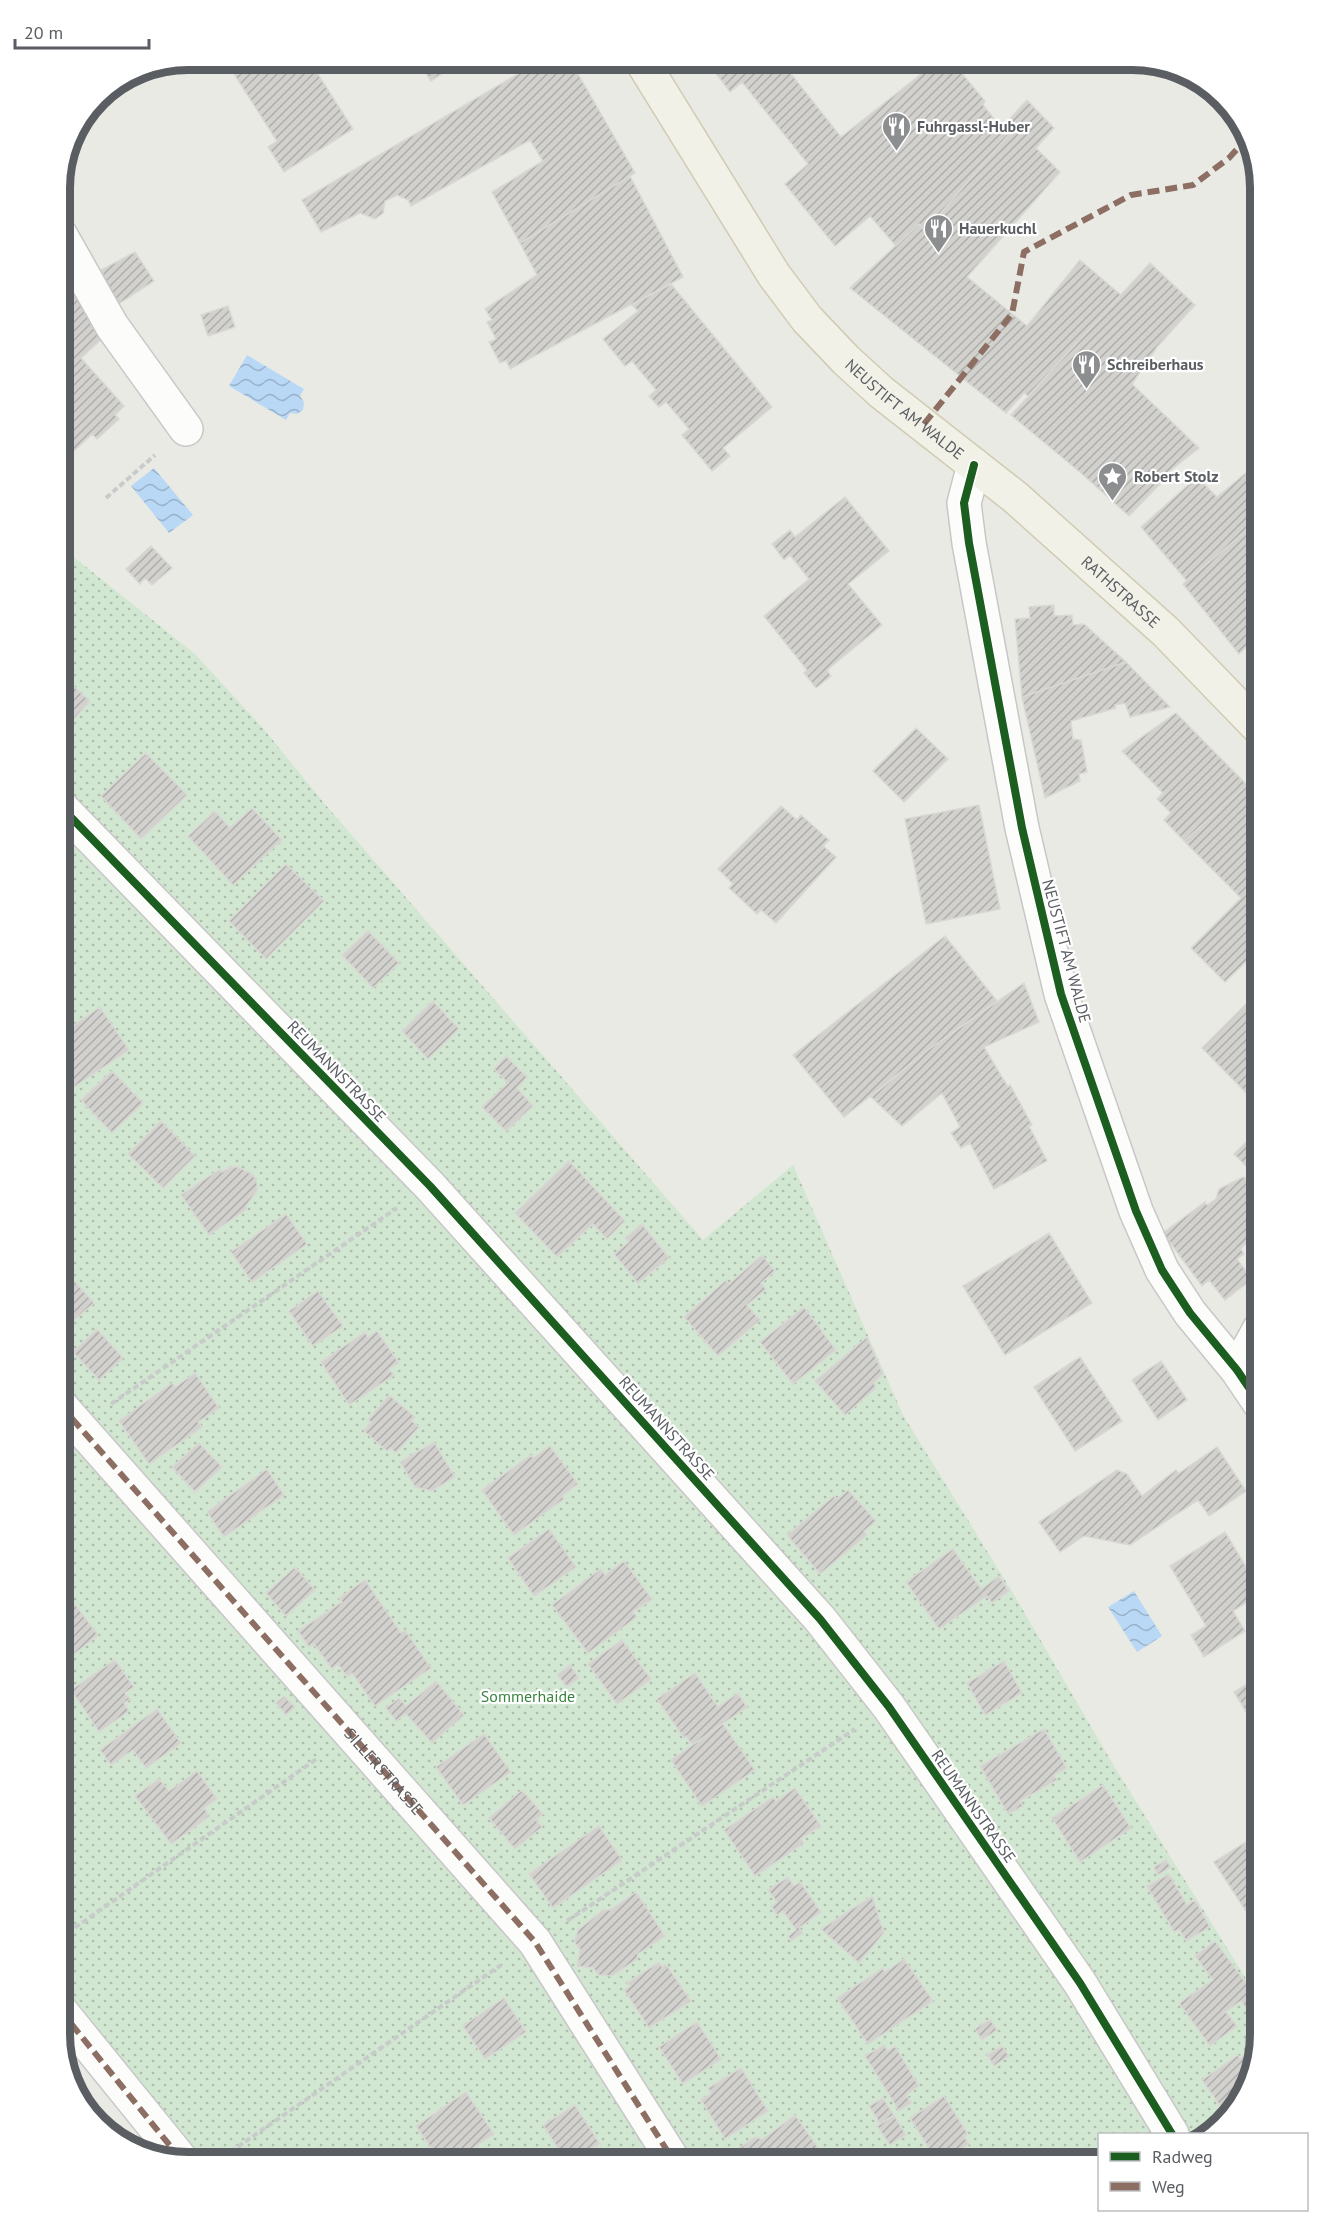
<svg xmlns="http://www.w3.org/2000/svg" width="1320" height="2223" font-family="'PT Sans',sans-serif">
  <defs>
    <pattern id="grass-dots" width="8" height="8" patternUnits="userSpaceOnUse" patternTransform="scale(1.5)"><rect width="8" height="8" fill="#d2e7d1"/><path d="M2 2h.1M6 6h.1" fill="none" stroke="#adbead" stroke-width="1.8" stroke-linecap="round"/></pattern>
    <pattern id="water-waves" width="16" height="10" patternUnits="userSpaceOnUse" patternTransform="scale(1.5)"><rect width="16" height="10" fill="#b8d8f5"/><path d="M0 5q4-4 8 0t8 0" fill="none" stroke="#99b2ca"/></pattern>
    <pattern id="building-hatch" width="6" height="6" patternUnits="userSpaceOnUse" patternTransform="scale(1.5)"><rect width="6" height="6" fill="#d2d1ce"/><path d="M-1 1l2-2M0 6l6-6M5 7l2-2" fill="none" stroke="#adadab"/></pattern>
  </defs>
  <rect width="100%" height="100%" fill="#eaeae5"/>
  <path fill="url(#grass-dots)" d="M60,546L195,654L262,727L324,803L703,1240L793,1165L903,1415L1013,1593L1114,1766L1260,2001V2035L1239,2106L1206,2134H1100L1099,2163H180L60,2019Z"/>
  <path fill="url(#water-waves)" d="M247,355L304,389L300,396L304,402L303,410L297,414L290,413L286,420L229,386Z
    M154,468L193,515L169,533L131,486Z
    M1134,1591L1162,1636L1137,1652L1108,1607Z"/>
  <path fill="url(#building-hatch)" stroke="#d9d8d4" stroke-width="1.5" d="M225,60H309L353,129L284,172L268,147L277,141Z
    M417,60H463L431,81Z
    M542,60H570L635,173L520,243L492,192L543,161L530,140L411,206L408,200L397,195L385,201L383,213L375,219L360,213L321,232L302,200Z
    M706,60H780L841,137L939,60H944L955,73L959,70L985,101L983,105L1000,126L1002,122L1012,131L925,231L919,224L896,246L870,216L835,246L785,184L808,164L742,82L730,92Z
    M1027,100L1054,128L1036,148L1060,172L967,277L1027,326L1080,260L1121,295L1028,396L1024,393L1006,413L850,288L919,224L925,231L1012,131L1004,125Z
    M630,176L683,277L510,369L506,360L500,363L489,342L496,339L487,322L492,320L485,309L537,275L520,243Z
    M135,252L154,281L117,305L101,270Z
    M1150,263L1195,305L1157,347L1132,384L1199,448L1161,478V483L1129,516L1081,473L1011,415Z
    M73,282L105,336L81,358L124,406L115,415L119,419L97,439L92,434L73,452L60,437V404L65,400L60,395V294Z
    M671,284L772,407L723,448L730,456L712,471L682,435L689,429L666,402L659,407L649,396L656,390L632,361L625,366L603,339L638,311L632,305Z
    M228,306L235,327L208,336L201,315Z
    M1260,461V519L1187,581L1141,527L1197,477L1217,497Z
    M60,484L70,493L60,504Z
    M845,497L889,551L848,584L882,625L827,670L831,676L816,688L804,673L807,670L764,616L809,579L790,555L784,560L772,544L790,530L795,537Z
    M1260,519V634L1239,654L1183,584Z
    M151,546L172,568L152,585L145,578L140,584L126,569Z
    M1054,605V616L1072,615L1073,625L1084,624L1126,662L1022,697L1015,619L1030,618L1029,607Z
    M1126,662L1170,707L1130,717L1125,703L1115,705L1116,708L1071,721L1073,739L1081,740L1087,772L1079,774L1080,781L1045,798L1022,697Z
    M60,674L90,701L60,735Z
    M1176,713L1247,785L1184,841L1164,820L1171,813L1157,799L1163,793L1122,751Z
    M916,728L948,759L904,802L873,771Z
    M146,753L187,795L141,839L101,796Z
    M1247,785L1260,798V948L1225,982L1191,948L1241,898L1184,841Z
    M979,805L1000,909L926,924L905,819Z
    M781,806L797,820L801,815L829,840L823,846L836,857L776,923L761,910L757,914L729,888L733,884L718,869Z
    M252,808L282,840L233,885L188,836L215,811L230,828Z
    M286,864L324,901L266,959L229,921Z
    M368,931L399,963L373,988L342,955Z
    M945,936L997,1001L925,1052L844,1117L793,1055Z
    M1024,983L1039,1022L984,1047L1008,1087L1010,1085L1032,1125L1029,1126L1047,1161L994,1189L970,1143L961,1148L951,1133L960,1127L942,1093L902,1126L871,1097L925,1052Z
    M433,1001L459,1029L428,1059L402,1031Z
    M1249,1001L1260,1012V1107L1202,1048Z
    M100,1007L129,1050L68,1091L60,1080V1035Z
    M506,1056L527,1077L517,1088L533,1106L506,1131L482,1107L508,1083L494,1069Z
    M112,1071L143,1103L112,1133L81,1100Z
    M161,1121L195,1156L163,1188L128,1154Z
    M1259,1129L1260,1242L1248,1246L1245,1244L1241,1249L1244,1254L1237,1259L1252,1279L1225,1300L1209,1280L1202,1286L1163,1233L1205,1202L1207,1205L1216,1199L1219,1189L1243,1177L1251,1180L1256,1176L1234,1154Z
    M569,1161L625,1221L607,1239L593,1224L557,1257L515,1213Z
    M230,1167H239L253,1175L257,1183V1191L246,1206L247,1209L209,1235L181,1195L220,1169L222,1172Z
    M286,1214L307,1244L252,1282L231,1252Z
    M642,1224L669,1258L638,1283L614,1254L629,1242L625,1238Z
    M1049,1233L1092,1303L1005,1355L963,1286Z
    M762,1255L775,1271L761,1283L766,1289L747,1305L760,1320L718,1356L684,1317L726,1280L729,1284Z
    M64,1269L94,1303L60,1332V1273Z
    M318,1291L343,1326L313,1346L289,1311Z
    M804,1307L836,1350L793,1384L760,1342Z
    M97,1329L123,1358L99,1380L73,1352Z
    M377,1331L399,1363L389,1369L394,1375L349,1405L321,1362L365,1332L368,1337Z
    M867,1337L883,1374L874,1383L876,1388L845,1415L815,1381Z
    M1080,1357L1122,1421L1075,1451L1034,1387Z
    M1161,1361L1187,1400L1158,1420L1132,1380Z
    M195,1373L219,1408L198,1422L202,1427L149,1464L119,1421L172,1383L175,1387Z
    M389,1395L415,1417L412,1421L419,1427L396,1453L390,1448L387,1451L364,1431L371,1422L368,1420Z
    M434,1442L455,1477L432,1491L415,1487L400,1462Z
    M199,1443L222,1467L195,1492L172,1467Z
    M550,1446L578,1484L562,1496L564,1499L514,1535L482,1490L531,1455L533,1458Z
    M1217,1447L1246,1491L1209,1516L1198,1500L1130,1545L1084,1536L1060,1552L1039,1522L1117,1470L1127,1474L1142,1496L1176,1470L1179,1473Z
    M60,1458L72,1476L60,1484Z
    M267,1469L284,1495L224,1537L207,1512Z
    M848,1490L876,1521L864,1531L867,1535L820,1574L787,1535L834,1496L837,1499Z
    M549,1529L576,1567L534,1596L508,1558Z
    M1225,1532L1260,1590V1594L1233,1611L1245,1631L1204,1657L1191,1635L1206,1626L1170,1566Z
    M953,1549L981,1589L999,1576L1009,1591L992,1603L987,1596L939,1629L906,1582Z
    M624,1561L652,1599L633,1612L637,1617L588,1653L552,1605L601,1569L605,1575Z
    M295,1567L315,1590L286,1616L266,1593Z
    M365,1580L401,1633L405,1630L431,1668L375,1706L352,1673L347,1677L338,1664L332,1669L314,1644L309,1647L298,1631L342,1602L339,1598Z
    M74,1603L98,1635L73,1655L70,1650L60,1657V1614Z
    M622,1640L651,1679L617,1704L588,1664Z
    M115,1660L134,1687L125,1693L130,1699L124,1703L129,1711L99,1732L71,1690Z
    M1004,1661L1022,1693L985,1715L967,1683Z
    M570,1665L579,1678L567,1687L557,1675Z
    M695,1673L718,1707L738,1693L747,1707L692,1745L686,1736L684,1738L657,1699Z
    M1260,1676V1742L1254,1732L1257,1730L1234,1692Z
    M436,1681L464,1715L432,1743L406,1714L396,1721L386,1708L399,1698L406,1706Z
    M60,1696L69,1705L60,1714Z
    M284,1696L295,1707L286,1715L276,1703Z
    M157,1709L181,1743L146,1768L133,1750L111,1765L100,1750Z
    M723,1724L755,1770L702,1806L671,1760Z
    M1044,1729L1067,1768L1054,1775L1057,1780L1020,1801L1023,1806L1008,1814L980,1766Z
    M484,1734L511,1772L463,1805L436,1767Z
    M197,1771L217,1799L204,1808L210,1816L171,1844L135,1796L159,1779L169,1791Z
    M1103,1785L1131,1828L1080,1862L1052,1818Z
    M795,1788L821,1826L801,1839L804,1843L755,1876L724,1830L773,1797L776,1801Z
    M522,1790L543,1814L536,1820L542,1827L515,1849L489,1818Z
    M599,1826L622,1860L553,1908L529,1874Z
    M1260,1833V1933L1214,1862Z
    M1166,1860L1171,1867L1158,1875L1154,1867Z
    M1169,1874L1187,1905L1195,1900L1210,1927L1186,1941L1179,1929L1174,1932L1147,1886Z
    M788,1877L794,1886L800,1882L821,1912L799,1928L803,1933L791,1941L788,1936L796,1930L783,1911L777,1915L771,1906L777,1902L768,1890Z
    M636,1892L665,1936L638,1954L637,1959L612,1976L599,1975L593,1968L577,1966L580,1949L574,1942L578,1930L603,1910H610Z
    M872,1896L884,1933L859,1963L821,1929Z
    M1215,1941L1258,1999L1246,2008L1241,2001L1226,2012L1237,2026L1210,2046L1179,2003L1213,1980L1195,1956Z
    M904,1959L933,2001L868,2044L837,1998L883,1968L885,1972Z
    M659,1962L662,1967L666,1964L691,2001L649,2028L624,1990L630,1986L627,1983Z
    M504,1998L526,2032L485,2059L463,2026Z
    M990,2019L997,2030L982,2040L975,2029Z
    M697,2022L721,2059L683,2084L659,2047Z
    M884,2045L888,2051L895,2046L919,2086L906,2095L912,2103L899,2111L865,2056Z
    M1002,2046L1009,2056L994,2066L987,2055Z
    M1249,2052L1253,2058L1239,2106L1227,2116L1202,2080L1238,2055L1240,2058Z
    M741,2068L768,2111L725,2139L701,2100L711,2093L708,2088Z
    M466,2092L494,2134L451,2163H441L416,2126Z
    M944,2096L968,2134L964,2136L969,2144L943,2160L938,2152L933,2155L910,2118Z
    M883,2098L894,2115L880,2124L869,2106Z
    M575,2105L600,2144L567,2163L543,2125Z
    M795,2115L824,2156L815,2163H736L738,2149L755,2137L763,2139Z
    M894,2115L906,2135L890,2145L877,2126Z
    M982,2148L991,2163H959Z
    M258,2151L266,2162L276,2155L281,2163H240Z
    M367,2155L373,2163H356Z"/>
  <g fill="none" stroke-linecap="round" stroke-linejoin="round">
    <defs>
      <path id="minor" d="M60,234L112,326L186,429
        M974,465L964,503L969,543L1022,828L1061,994L1136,1211L1162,1270L1190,1313L1237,1370L1260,1404
        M60,806L430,1186L820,1619L889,1707L1080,1983L1172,2134
        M1237,1370L1260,1328
        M60,1405L535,1942L675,2163
        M60,2010L184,2163"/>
      <g id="major">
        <path id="s1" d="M641,60L774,275L807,319L846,360L881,392L1015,497L1166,632L1260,729"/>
      </g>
    </defs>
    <use href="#minor" stroke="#c7c7c7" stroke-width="36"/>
    <use href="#major" stroke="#d1cbb3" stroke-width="36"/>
    <path stroke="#c7cbca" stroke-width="4" stroke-dasharray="6 3" stroke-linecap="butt" d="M106,498L155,455
      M111,1404L397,1208
      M567,1921L855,1729
      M60,1938L318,1758
      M223,2157L501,1965"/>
    <use href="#minor" stroke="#fcfcfb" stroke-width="33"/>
    <use href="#major" stroke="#f2f1e7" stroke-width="33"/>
    <g stroke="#8d6e63" stroke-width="6" stroke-dasharray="12 6" stroke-linecap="butt">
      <path d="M924,424L1012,314L1024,252L1131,195L1193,185L1229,158L1248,137"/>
      <path id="s2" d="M60,1405L535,1942L675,2163"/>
      <path d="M60,2010L184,2163"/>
    </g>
    <defs>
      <path id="cycleway" d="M974,465L964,503L969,543L1022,828L1061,994L1136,1211L1162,1270L1190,1313L1237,1370L1260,1404
        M60,806L430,1186L820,1619L889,1707L1080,1983L1172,2134"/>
    </defs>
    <use href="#cycleway" stroke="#fff" stroke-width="11"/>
    <use href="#cycleway" stroke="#1b5e20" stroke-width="8"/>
  </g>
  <defs>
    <symbol id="restaurant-pin" viewBox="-11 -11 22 30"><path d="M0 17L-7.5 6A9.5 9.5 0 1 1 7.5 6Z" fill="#8c8e90" stroke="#fff"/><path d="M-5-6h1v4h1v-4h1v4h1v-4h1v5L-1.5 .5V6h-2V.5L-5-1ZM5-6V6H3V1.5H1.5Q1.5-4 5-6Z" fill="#fff"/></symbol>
    <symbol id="sight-pin" viewBox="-11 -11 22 30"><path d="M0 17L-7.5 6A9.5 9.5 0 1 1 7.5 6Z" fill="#8c8e90" stroke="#fff"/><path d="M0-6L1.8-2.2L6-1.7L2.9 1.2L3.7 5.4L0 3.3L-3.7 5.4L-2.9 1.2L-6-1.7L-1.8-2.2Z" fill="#fff"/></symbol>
  </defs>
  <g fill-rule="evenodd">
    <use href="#restaurant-pin" x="880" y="110" width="33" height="45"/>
    <use href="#restaurant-pin" x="922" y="212" width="33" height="45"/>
    <use href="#restaurant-pin" x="1070" y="348" width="33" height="45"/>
    <use href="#sight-pin" x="1096" y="460" width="33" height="45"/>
  </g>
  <g text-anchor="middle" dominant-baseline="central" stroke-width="4.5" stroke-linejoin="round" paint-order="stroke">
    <g font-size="16" font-weight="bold" fill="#5a5d62" stroke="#fff" text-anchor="start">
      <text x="917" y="126">Fuhrgassl-Huber</text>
      <text x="959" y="228">Hauerkuchl</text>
      <text x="1107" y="364">Schreiberhaus</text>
      <text x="1134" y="476">Robert Stolz</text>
    </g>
    <g font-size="16" fill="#5a5d62" stroke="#fff">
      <text stroke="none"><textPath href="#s1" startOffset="441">NEUSTIFT AM WALDE</textPath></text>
      <text stroke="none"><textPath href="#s1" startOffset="724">RATHSTRASSE</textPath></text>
      <text transform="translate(1067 951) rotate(75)">NEUSTIFT AM WALDE</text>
      <text transform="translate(337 1071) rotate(46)">REUMANNSTRASSE</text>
      <text transform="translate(667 1428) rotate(48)">REUMANNSTRASSE</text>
      <text stroke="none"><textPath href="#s2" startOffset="489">SILLERSTRASSE</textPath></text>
      <text transform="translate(974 1806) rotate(55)">REUMANNSTRASSE</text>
    </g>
    <g font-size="16" fill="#38843e" stroke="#fff">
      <text x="528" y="1696">Sommerhaide</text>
    </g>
  </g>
  <path d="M0 0H1320V2223H0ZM188 70H1132A118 118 0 0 1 1250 188V2034A118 118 0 0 1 1132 2152H188A118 118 0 0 1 70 2034V188A118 118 0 0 1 188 70Z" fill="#fff" fill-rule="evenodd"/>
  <path fill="none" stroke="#5a5d62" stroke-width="8" d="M188 70H1132A118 118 0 0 1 1250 188V2034A118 118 0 0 1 1132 2152H188A118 118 0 0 1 70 2034V188A118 118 0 0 1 188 70Z"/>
  <rect x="1098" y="2133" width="210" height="78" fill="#ffffff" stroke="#bdbec0" stroke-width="1.5"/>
  <rect x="1110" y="2152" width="30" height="9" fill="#1b5e20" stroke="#bdbec0" stroke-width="1.5"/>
  <text x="1152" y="2163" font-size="18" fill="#5a5d62">Radweg</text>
  <rect x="1110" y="2182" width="30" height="9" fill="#8d6e63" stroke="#bdbec0" stroke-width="1.5"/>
  <text x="1152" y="2193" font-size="18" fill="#5a5d62">Weg</text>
  <path d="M15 39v9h134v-9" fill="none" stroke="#5a5d62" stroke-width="3"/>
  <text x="24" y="39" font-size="18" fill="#5a5d62" stroke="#ffffff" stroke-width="4.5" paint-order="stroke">20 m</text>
</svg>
